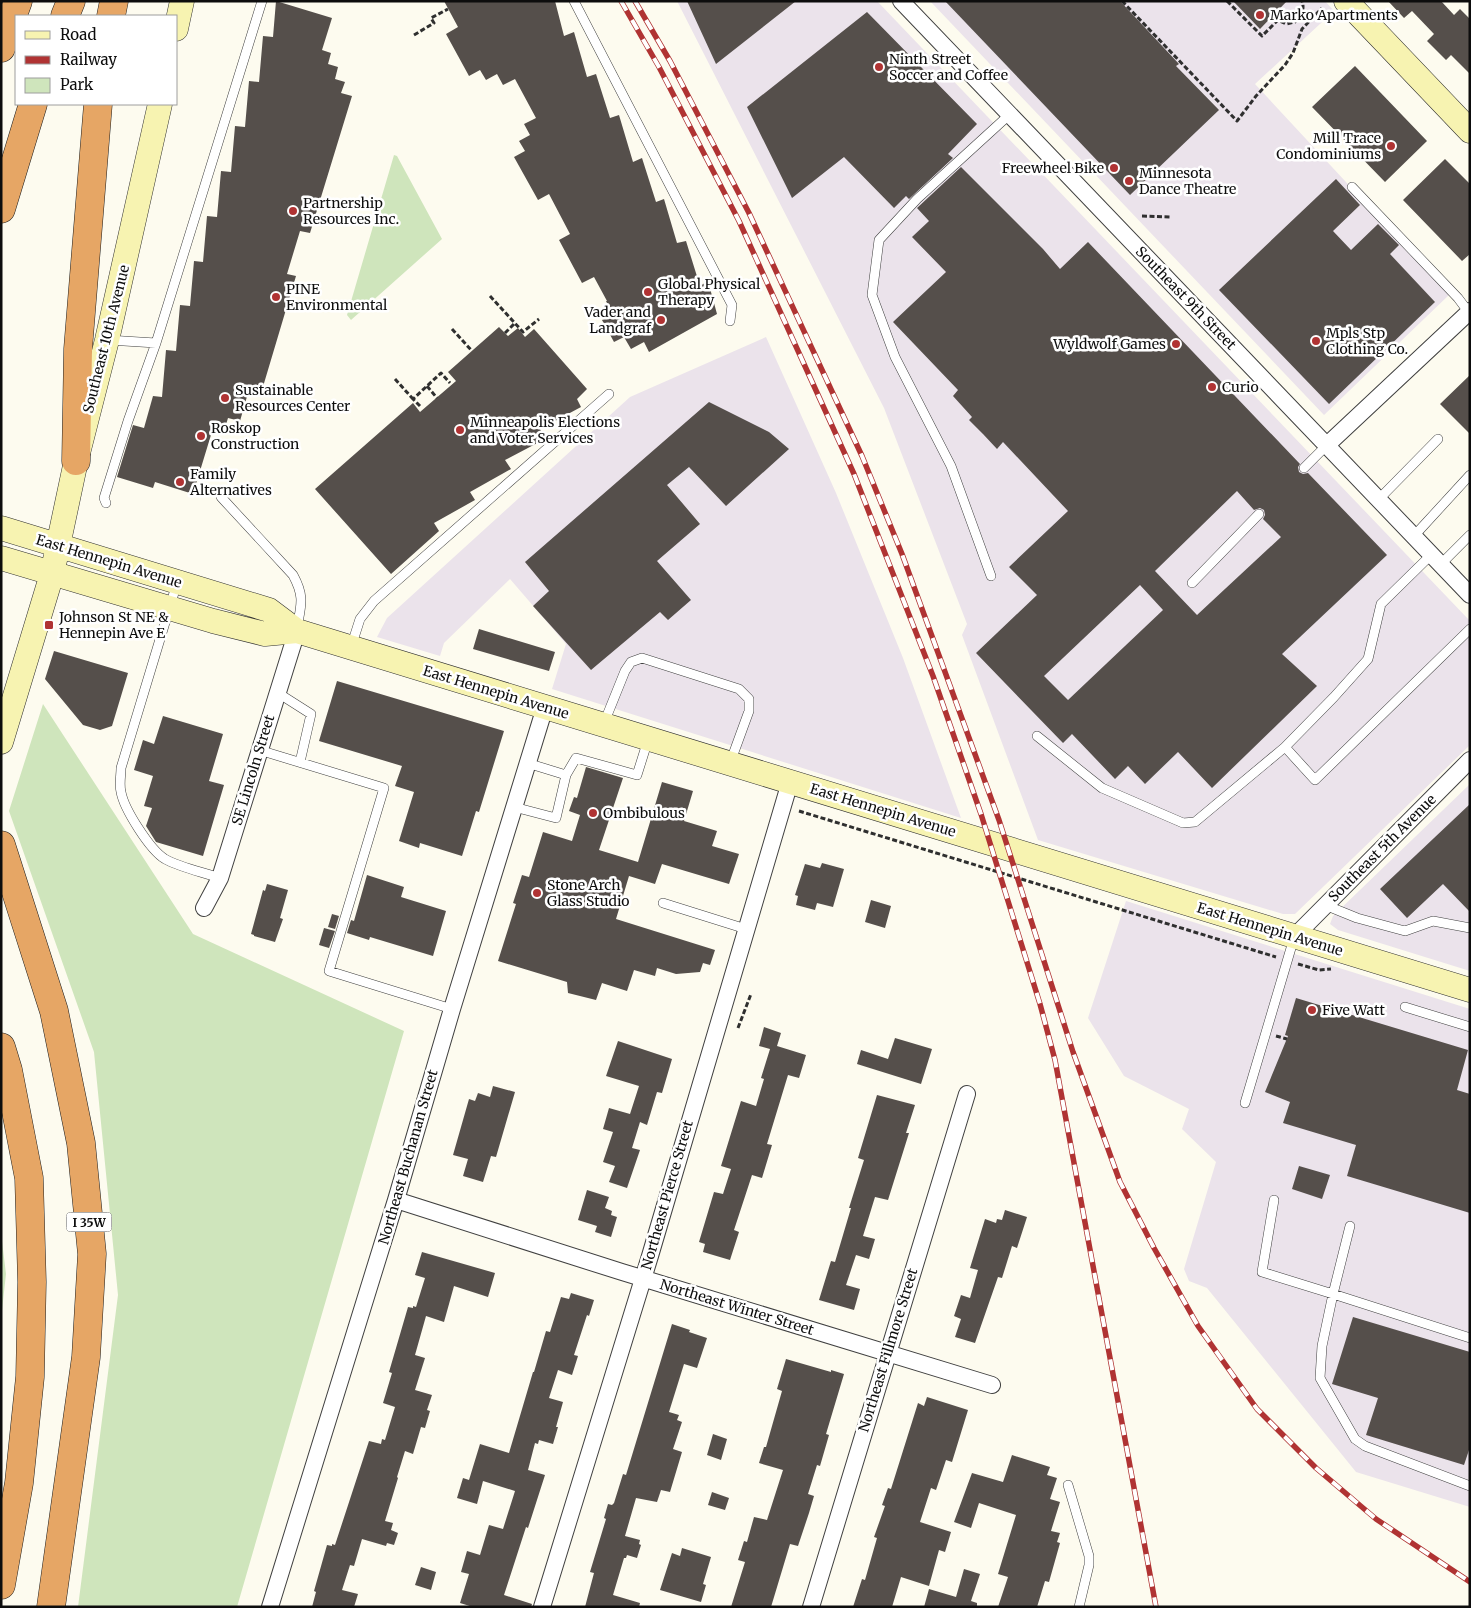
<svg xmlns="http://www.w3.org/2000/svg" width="1471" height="1608" font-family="Merriweather,serif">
  <rect width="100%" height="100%" fill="#fdfbef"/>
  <path fill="#ebe3eb" d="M677,1H877L1470,621V745L1295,914H1283L1038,840L962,635L967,624L884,408Z
    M930,1H1325L1334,11L1255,84L1450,294L1324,415Z
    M766,337L836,493L903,658L961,818L552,689L566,644L510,579L444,643L440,656L377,637L387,618L630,397Z
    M1470,784V971L1338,930L1330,924L1333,916Z
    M1126,901L1470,1009V1507L1356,1472L1207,1288L1189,1281L1184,1269L1216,1162L1182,1129L1189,1109L1124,1076L1088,1018Z"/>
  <path fill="#cfe5bc" d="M394,155L397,156L442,239L351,320L347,315Z
    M43,704L193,934L404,1031L237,1607H78L118,1295L94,1052L9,811Z
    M1,1233L6,1274L1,1319Z"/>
  <path fill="#554f4b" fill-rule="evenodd" d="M276,1L332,18L322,50L331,53L328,64L338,67L335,79L345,82L341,93L352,96L310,233L300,231L287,274L296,276L262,390L250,386L240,421L228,418L225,428L214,425L193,494L155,482L153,488L117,477L133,425L144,428L153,396L162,397L166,350L176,351L180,305L190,306L194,261L203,262L207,216L217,217L221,171L231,172L235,126L245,127L249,81L259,82L263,36L273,37Z
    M444,1H555L564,36L574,32L587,77L596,74L610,118L619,115L633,162L642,158L656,202L664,199L677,243L686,241L700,286L708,281L717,314L649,352L644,342L631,349L624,337L614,342L602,320L613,315L606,301H607L594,277L582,283L559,240L570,234L549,194L538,200L514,157L525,151L519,141L530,135L524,124L536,118L515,79L503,85L497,74L486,80L480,70L469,76L446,34L458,27Z
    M687,1H796L716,64Z
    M945,1H1120L1179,64L1176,66L1219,110L1130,195Z
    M1233,1H1287L1260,29Z
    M1388,1H1441L1454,15L1460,9L1470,19V74L1451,55L1446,60L1427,41L1434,34L1412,11L1404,18Z
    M867,12L977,124L948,154L953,158L909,199L906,196L894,208L844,157L792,198L747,107Z
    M1355,66L1427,141L1385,182L1312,107Z
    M1445,159L1470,184V254L1462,261L1403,200Z
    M961,167L1043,249L1060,269L1088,242L1300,464L1298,467L1299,472L1303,474L1308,473L1387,555L1282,654L1317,686L1212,788L1178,752L1145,784L1128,766L1115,779L1072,734L1063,743L976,653L1037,595L1009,567L1068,511L1003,442L997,449L983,434L969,420L972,417L953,396L958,390L893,322L946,272L912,237L929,221L917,208ZM1237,491L1254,510L1260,508L1264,510L1265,515L1263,519L1281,537L1197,615L1155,571ZM1140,585L1163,610L1068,700L1044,676Z
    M1336,179L1360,205L1333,231L1351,250L1378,224L1399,245L1390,254L1435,302L1329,404L1219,290Z
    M499,327L508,336L518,328L525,337L534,329L587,389L577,399L581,407L540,429L545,439L505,460L511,469L470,492L475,500L434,523L439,531L391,574L315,489L413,403L420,412L456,381L448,372Z
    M1470,375V434L1440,404Z
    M709,402L769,432L789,449L726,506L689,467L667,485L700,524L657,561L691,600L668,620L660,612L591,670L533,606L549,591L525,562Z
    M479,629L555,652L549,671L473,649Z
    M54,651L128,673L112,726L100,730L83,725L45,679Z
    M337,681L504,731L479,812L476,811L462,856L420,843L419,848L399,841L414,792L395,786L402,766L319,741Z
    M163,716L223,734L209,781L224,785L203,856L156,842L146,826L152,808L144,806L153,776L134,770L143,740L154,744Z
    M586,767L623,778L599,850L638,862L662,782L693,791L684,821L717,831L712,846L739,854L729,884L662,864L655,884L629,876L616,919L715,950L710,965L703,963L700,972L676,974L657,968L655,976L634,970L627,991L602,983L596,1000L568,993L567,982L498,961L516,904L513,903L522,875L529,877L543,832L572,841L580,815L569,811L574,797L577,798Z
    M1470,804V912L1443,884L1407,918L1380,889Z
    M822,863L844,869L833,907L817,903L815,910L796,905L798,896L795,895L805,864L820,868Z
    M367,875L404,887L401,897L446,911L433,956L370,937L369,940L347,933L351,920L354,921Z
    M267,884L288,890L280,918L283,919L275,942L254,936V935L251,934L263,890L265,891Z
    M871,900L891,906L885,928L865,922Z
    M332,914L339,916L335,929L328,927Z
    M324,928L335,931L329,948L319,945Z
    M1296,998L1468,1050L1457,1090L1470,1094V1213L1347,1176L1356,1145L1283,1123L1290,1102L1265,1092L1288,1036L1285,1035Z
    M764,1027L781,1033L777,1046L806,1055L799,1078L788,1075L767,1144L772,1145L762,1178L752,1175L734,1230L739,1232L730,1260L703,1252L705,1244L699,1242L714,1192L723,1194L731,1169L721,1166L741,1101L756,1106L764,1079L761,1078L770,1049L759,1046Z
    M895,1038L932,1049L921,1084L857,1064L861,1050L888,1059Z
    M618,1041L672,1059L662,1093L657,1092L647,1125L640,1122L632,1148L640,1150L627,1188L609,1182L615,1166L603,1162L613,1132L603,1129L609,1108L630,1114L639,1086L606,1076Z
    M493,1086L515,1092L496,1157L491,1156L483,1182L463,1176L468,1159L453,1155L469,1099L475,1101L478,1093L490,1097Z
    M877,1095L915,1105L906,1133H909L888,1200L875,1197L863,1236L875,1239L869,1259L856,1255L846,1285L860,1289L854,1310L819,1300L831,1261L835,1262L851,1208H849L864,1160L858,1158Z
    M1299,1166L1330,1175L1322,1199L1292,1189Z
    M587,1190L609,1197L605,1208L612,1211L611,1215L617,1217L611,1237L595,1232L597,1226L578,1220Z
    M1005,1210L1027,1217L1017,1248L1012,1246L1002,1278L998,1277L975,1343L955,1337L961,1319L954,1316L961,1295L970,1298L978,1270L970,1268L985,1219L996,1223L997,1219L1002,1220Z
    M422,1252L495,1273L488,1297L454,1286L444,1322L426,1316L415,1355L425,1358L415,1390L432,1395L427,1410L430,1411L425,1428L421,1427L413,1454L405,1451L397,1477L398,1478L385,1521L393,1523L391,1530L398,1533L394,1545L387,1543L386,1546L362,1539L354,1566L350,1565L342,1590L358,1594L354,1607H312L316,1592L314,1591L327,1545L332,1546V1544L335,1545L369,1441L381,1444L382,1439L385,1440L395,1407L383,1403L392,1373L389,1372L408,1307L413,1308V1306L416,1307L425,1278L415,1275Z
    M571,1293L594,1300L589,1316L587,1315L574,1355L578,1356L572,1375L558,1370L549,1398L563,1402L556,1427H558L553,1444L539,1440L538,1444L535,1443L528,1470L545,1475L528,1528L526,1527L504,1595L532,1604L531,1607H473L460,1603L469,1574L461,1572L467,1551L480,1555L489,1525L503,1529L515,1491L483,1481L477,1504L457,1498L463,1478L469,1480L480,1444L509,1453L533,1372H534L546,1331L550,1332L561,1297L569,1299Z
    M1353,1317L1470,1352V1447L1464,1465L1366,1435L1378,1398L1332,1384Z
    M672,1324L690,1330L689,1332L707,1338L697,1368L684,1364L669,1412L679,1415L677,1420L682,1422L673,1449L682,1452L670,1492L661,1490L657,1502L636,1498L625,1536L640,1540L639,1544L641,1545L637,1558L627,1555L626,1558H624L613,1595L640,1603L639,1607H585L594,1573L590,1572L606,1519L604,1518L608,1504L612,1505L614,1503L623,1474L626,1475Z
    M786,1359L831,1372V1370L844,1374L826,1434L829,1435L820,1466L817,1465L808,1494L814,1496L809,1513L798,1546L790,1544L771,1607H731L745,1562L738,1560L744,1541L747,1542L754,1517L767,1520L783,1470L759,1463L764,1447H766L782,1391L777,1389Z
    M927,1397L968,1410L952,1462L946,1460L936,1490L931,1488L920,1522L951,1532L945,1552L939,1550L929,1586L901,1577L892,1607H853L862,1579L865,1580L877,1538L874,1537L885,1506L882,1505L888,1488L891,1489L918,1403L924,1406Z
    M713,1434L727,1439L721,1460L707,1455Z
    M1012,1455L1050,1467L1047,1475L1057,1478L1050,1499L1060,1502L1051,1531L1060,1533L1057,1542L1060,1543L1049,1582L1045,1581L1037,1607H998L1008,1577L998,1574L1016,1515L979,1503L971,1528L954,1522L972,1473L1003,1482Z
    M712,1492L729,1498L725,1510L708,1505Z
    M682,1548L711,1557L703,1584L706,1585L701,1602L660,1590L672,1553L680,1556Z
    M421,1567L436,1572L431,1590L415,1585Z
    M964,1569L980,1574L971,1601L977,1603V1607H924L929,1589L956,1597Z"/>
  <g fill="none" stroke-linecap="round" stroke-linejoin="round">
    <defs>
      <path id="lane" d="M574,1L732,305L730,321
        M1352,187L1458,298L1470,314
        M108,340L156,343
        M1304,468L1327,445
        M221,497L293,575C305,597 301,605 297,628
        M1379,499L1438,439
        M106,503L104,498L128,421L156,343L262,1
        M1414,536L1470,475
        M1432,554L1381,604L1368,659L1334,697L1285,747L1315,780L1470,629
        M1441,564L1470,535
        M991,576L951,466L895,357L872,295L879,240L917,199L1009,115
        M177,583L121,768C121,776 119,784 121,792C124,809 150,850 165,859C181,868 203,872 220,878
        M1192,583L1259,514
        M351,647L360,619L374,601L609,394
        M278,693L311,714L300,762
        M604,723L625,671L631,662L642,658L739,689L749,699V711L730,763
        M1037,736L1102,788L1183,823L1195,822L1285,747
        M259,750L384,788L329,971L452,1009
        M527,763L566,775
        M514,807L556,818L566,775L576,758L637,775L648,740
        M663,903L746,929
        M1325,905L1357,918L1405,931L1433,921L1470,928
        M1405,1007L1470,1027
        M1245,1103L1294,938
        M1274,1200L1262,1272L1333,1294L1350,1226
        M1470,1338L1333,1294L1322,1346L1320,1378L1355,1439L1365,1446L1470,1486
        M1068,1485L1089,1556V1565L1079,1607"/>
      <path id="street" d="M901,1L1470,595
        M1327,445L1470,311
        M204,908L220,878L297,631
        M1294,937L1470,760
        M396,1200L622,1272L992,1385
        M270,1607L396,1200L452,1009L545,707
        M542,1607L650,1256L790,782
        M811,1607L967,1094"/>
      <path id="secondary" d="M1346,1L1470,131
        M176,29L182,1
        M1,528L269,610L297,631L1470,990
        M1,558L213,621L265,634L297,631
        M1,742L52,574L76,461L107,340L160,104"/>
      <path id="highway" d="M65,16L71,1
        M111,16L114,1
        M1,48L18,1
        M1,209L33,104
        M76,461L78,349L98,104
        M1,845L54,1011L81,1143L92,1254L86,1357L51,1607
        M1,1047L8,1070L29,1178L32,1282L30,1377L19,1483L1,1585"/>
    </defs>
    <use href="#lane" stroke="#404040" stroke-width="10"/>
    <use href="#street" stroke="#404040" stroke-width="18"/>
    <use href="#secondary" stroke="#2f2f2f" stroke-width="25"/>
    <use href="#highway" stroke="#1e1e1e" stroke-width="29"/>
    <path stroke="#2f2f2f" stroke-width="3" stroke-dasharray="5 2.5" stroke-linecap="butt" d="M1122,1L1237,121L1256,96L1285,65L1293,53L1302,29L1322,8
      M1227,1L1262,36L1278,20L1286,24L1295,22C1301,16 1305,10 1302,1
      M414,35L434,23L431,18L448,9
      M1142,216L1171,217
      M490,296L523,332L539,319
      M452,329L472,351
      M505,333L515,323
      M395,379L413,399
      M427,386L437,398
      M420,406L413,399L441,373L450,383
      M799,811L1276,957
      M1298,964L1319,970L1331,969
      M738,1028L751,994
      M1276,1036L1287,1039"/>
    <use href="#lane" stroke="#fff" stroke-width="9"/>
    <use href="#street" stroke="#fff" stroke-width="16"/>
    <use href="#secondary" stroke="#f7f3b1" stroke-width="24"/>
    <use href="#highway" stroke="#e6a665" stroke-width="28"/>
    <defs>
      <path id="rail" d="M621,1L659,67L739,221L854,474L933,676L981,814L1040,1004L1055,1060L1156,1607
        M635,1L670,61L749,213L862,456L902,554L999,820L1073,1052L1120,1182L1154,1248L1198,1326L1257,1409L1316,1468L1376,1519L1470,1582"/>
    </defs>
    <use href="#rail" stroke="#b03333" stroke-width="5.5"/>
    <use href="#rail" stroke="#fff" stroke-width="4" stroke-dasharray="11" stroke-linecap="butt"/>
  </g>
  <g fill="#b03333" stroke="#fff" stroke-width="2">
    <circle cx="1260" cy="15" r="5"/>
    <circle cx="879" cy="67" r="5"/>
    <circle cx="1391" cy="146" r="5"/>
    <circle cx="1114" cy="168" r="5"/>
    <circle cx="1129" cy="181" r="5"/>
    <circle cx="293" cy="211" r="5"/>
    <circle cx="648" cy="292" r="5"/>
    <circle cx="276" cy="297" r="5"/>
    <circle cx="661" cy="320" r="5"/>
    <circle cx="1316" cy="341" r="5"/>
    <circle cx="1176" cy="344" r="5"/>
    <circle cx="1212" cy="387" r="5"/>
    <circle cx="225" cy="398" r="5"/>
    <circle cx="460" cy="430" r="5"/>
    <circle cx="201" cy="436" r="5"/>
    <circle cx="180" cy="482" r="5"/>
    <rect x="44" y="620" width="10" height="10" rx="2.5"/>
    <circle cx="593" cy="813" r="5"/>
    <circle cx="537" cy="893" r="5"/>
    <circle cx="1312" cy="1010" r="5"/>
  </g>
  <g text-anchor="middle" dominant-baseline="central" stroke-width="5" stroke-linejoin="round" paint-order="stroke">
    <rect fill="#fff" stroke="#565656" stroke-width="1" x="66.5" y="1212.5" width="45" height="19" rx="4"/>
    <g font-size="12" font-weight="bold" fill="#0d0d0d">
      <text x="89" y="1222">I 35W</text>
    </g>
    <g font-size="14" fill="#0d0d0d" stroke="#fff" text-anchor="start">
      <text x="1270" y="15">Marko Apartments</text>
      <text x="889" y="59">Ninth Street<tspan x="889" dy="16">Soccer and Coffee</tspan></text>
      <text x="1381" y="138" text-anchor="end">Mill Trace<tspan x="1381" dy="16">Condominiums</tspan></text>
      <text x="1104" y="168" text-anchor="end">Freewheel Bike</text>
      <text x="1139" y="173">Minnesota<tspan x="1139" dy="16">Dance Theatre</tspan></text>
      <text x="303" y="203">Partnership<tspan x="303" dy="16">Resources Inc.</tspan></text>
      <text x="658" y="284">Global Physical<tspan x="658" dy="16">Therapy</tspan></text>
      <text x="286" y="289">PINE<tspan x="286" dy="16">Environmental</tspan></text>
      <text x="651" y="312" text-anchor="end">Vader and<tspan x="651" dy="16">Landgraf</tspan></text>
      <text x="1326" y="333">Mpls Stp<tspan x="1326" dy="16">Clothing Co.</tspan></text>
      <text x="1166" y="344" text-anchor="end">Wyldwolf Games</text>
      <text x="1222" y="387">Curio</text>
      <text x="235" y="390">Sustainable<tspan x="235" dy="16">Resources Center</tspan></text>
      <text x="470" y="422">Minneapolis Elections<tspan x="470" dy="16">and Voter Services</tspan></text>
      <text x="211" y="428">Roskop<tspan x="211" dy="16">Construction</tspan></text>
      <text x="190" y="474">Family<tspan x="190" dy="16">Alternatives</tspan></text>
      <text x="59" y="617">Johnson St NE &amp;<tspan x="59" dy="16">Hennepin Ave E</tspan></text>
      <text x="603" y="813">Ombibulous</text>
      <text x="547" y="885">Stone Arch<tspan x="547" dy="16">Glass Studio</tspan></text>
      <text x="1322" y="1010">Five Watt</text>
    </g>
    <g font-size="14" fill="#0d0d0d" stroke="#fff">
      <text transform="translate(1186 298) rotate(46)">Southeast 9th Street</text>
      <text transform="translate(106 339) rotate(-76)">Southeast 10th Avenue</text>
      <text transform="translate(109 561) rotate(17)">East Hennepin Avenue</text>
      <text transform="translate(496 692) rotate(17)">East Hennepin Avenue</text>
      <text transform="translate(253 770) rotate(-73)">SE Lincoln Street</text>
      <text transform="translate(883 810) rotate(17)">East Hennepin Avenue</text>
      <text transform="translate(1382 848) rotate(-45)">Southeast 5th Avenue</text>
      <text transform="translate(1270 929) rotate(17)">East Hennepin Avenue</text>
      <text transform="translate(408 1157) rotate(-74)">Northeast Buchanan Street</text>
      <text transform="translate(667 1195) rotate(-74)">Northeast Pierce Street</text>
      <text transform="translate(737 1307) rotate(17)">Northeast Winter Street</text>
      <text transform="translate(888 1350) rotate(-73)">Northeast Fillmore Street</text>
    </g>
  </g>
  <rect width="1471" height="1608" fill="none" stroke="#0d0d0d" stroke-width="5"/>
  <rect x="15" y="15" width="162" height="90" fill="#ffffff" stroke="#9e9e9e"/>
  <rect x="25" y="31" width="25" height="8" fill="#f7f3b1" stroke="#9e9e9e"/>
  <text x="60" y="40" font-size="15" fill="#0d0d0d">Road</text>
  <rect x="25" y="56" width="25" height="8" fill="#b03333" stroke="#9e9e9e"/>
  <text x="60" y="65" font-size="15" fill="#0d0d0d">Railway</text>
  <rect x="25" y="78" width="25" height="15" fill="#cfe5bc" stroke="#9e9e9e"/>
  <text x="60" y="90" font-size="15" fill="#0d0d0d">Park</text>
</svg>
